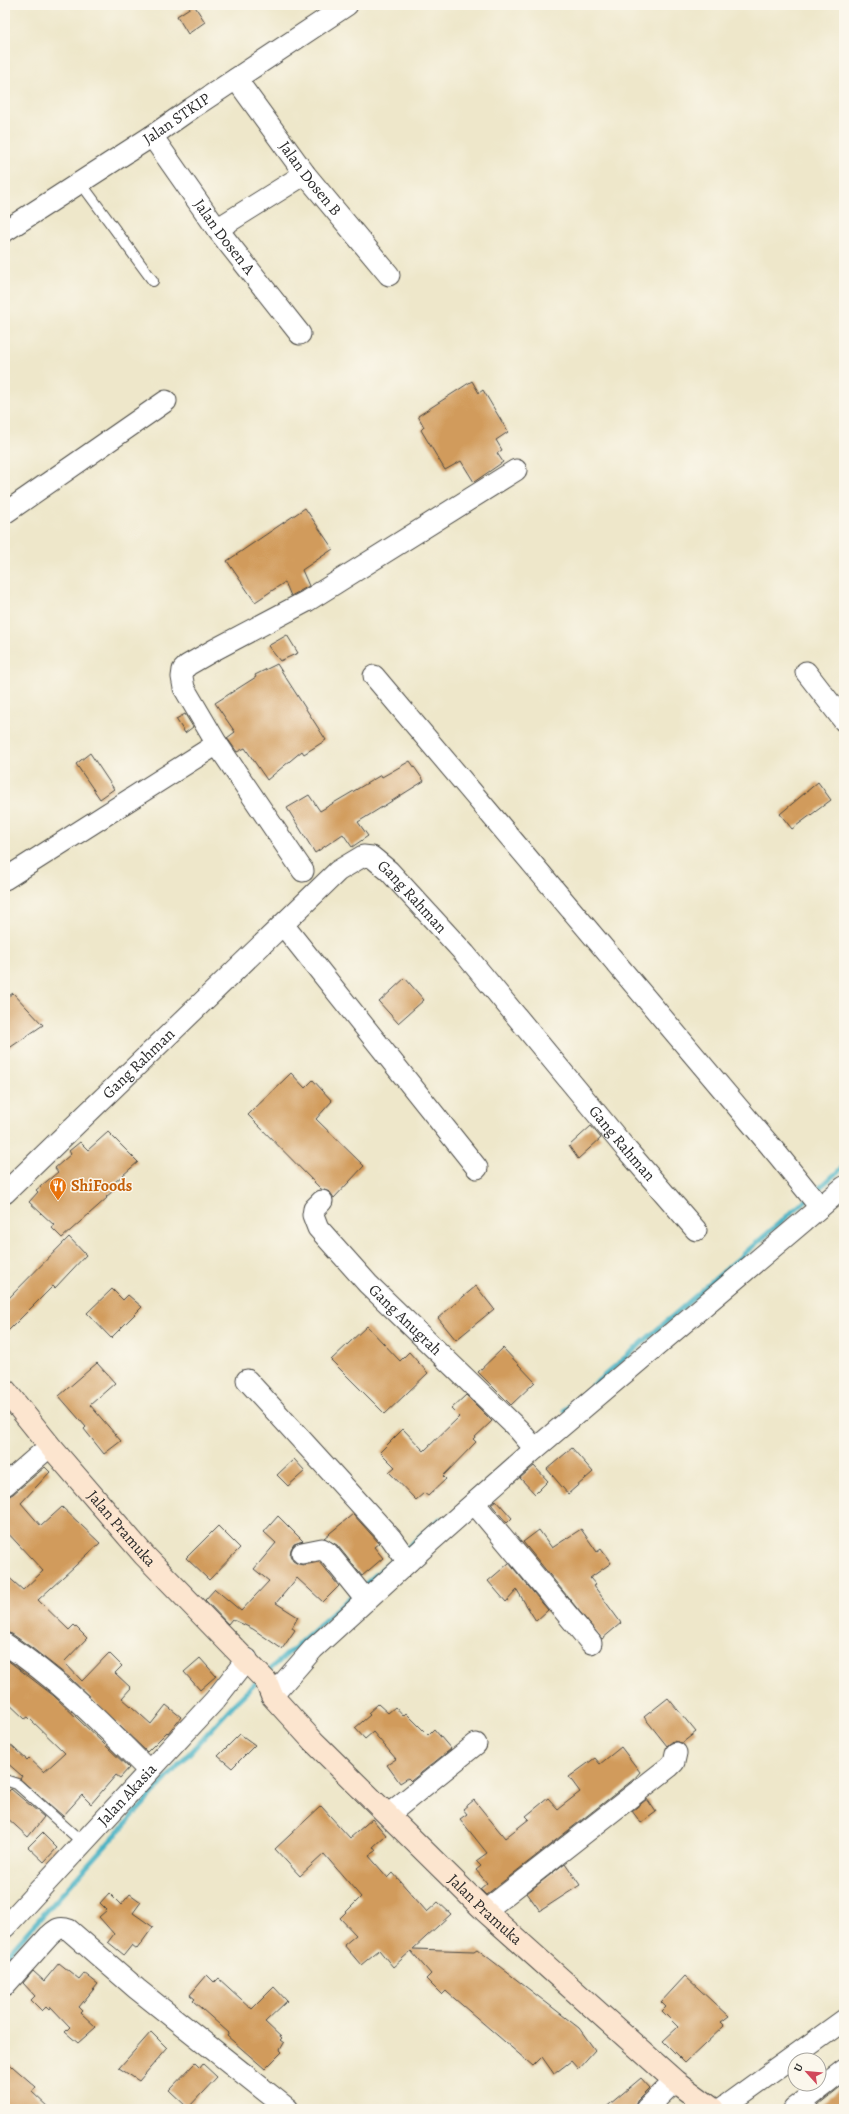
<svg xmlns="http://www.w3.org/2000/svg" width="849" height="2114" font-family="Alegreya,serif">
  <rect width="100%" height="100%" fill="#fbf7ec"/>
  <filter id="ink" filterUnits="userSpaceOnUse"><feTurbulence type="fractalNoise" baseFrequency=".025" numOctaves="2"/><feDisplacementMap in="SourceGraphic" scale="8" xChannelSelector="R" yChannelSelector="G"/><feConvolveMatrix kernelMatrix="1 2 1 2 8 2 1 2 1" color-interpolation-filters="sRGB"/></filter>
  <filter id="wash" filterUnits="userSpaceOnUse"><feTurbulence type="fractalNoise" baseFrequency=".012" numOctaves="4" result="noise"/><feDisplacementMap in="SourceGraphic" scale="16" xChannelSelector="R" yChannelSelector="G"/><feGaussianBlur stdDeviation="0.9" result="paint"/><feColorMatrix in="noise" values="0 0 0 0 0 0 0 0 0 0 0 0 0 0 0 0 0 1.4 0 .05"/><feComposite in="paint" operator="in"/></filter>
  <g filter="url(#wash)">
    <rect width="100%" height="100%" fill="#eee7ca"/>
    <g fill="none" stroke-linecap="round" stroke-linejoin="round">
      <path stroke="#48b3c5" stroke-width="5" d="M815,1192L844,1166
        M565,1410L807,1199
        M405,1550L440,1519
        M361,1588L397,1556
        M266,1673L355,1593
        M5,1957L234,1704L259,1680"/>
    </g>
    <g id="blocks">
      <path fill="#d19b5b" d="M194,5L205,22L188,34L177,16Z
        M472,381L479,393L483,390L508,432L496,440L502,450L497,453L503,462L474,482L461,461L445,470L421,430L424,427L418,416Z
        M305,508L333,549L302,570L309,586L291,596L285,582L255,602L227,561Z
        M287,635L298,653L280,661L268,646Z
        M277,664L326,740L304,754L302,751L267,780L245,748L237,752L227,738L235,732L215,703L256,677L255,675Z
        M185,714L193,727L185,733L176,719Z
        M90,753L114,789L100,799L76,764Z
        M410,761L424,781L358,822L368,836L352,847L343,834L315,853L287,808L309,795L320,811L381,775L382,777Z
        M818,782L831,800L792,829L780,814Z
        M405,978L424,1000L398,1023L379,1002Z
        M13,993L43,1025L5,1051V999Z
        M291,1073L305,1088L313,1080L332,1101L316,1119L364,1166L334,1198L330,1192L321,1189L248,1115Z
        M591,1126L601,1138L578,1159L569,1146Z
        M108,1132L138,1162L115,1182L119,1186L106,1197L107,1198L62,1238L52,1228L54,1225L29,1202L38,1192L36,1190L58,1172L55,1168L71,1154L69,1151L80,1142L88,1150Z
        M69,1237L86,1255L55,1288L53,1286L5,1334V1302Z
        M476,1286L494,1309L456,1340L438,1318Z
        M112,1289L123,1300L128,1295L142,1307L111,1338L87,1313Z
        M367,1326L400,1361L409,1352L428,1373L385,1414L331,1360Z
        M503,1348L535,1382L511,1405L478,1372Z
        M97,1363L115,1383L90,1405L121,1441L104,1454L84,1429L86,1427L59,1396Z
        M466,1395L492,1421L473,1439L476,1442L443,1476L446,1479L428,1496L424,1493L416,1500L389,1472L395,1467L380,1452L403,1429L424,1451L459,1417L451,1409Z
        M572,1448L593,1472L568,1494L547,1469Z
        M294,1459L305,1471L288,1486L277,1475Z
        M534,1466L548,1481L535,1494L520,1478Z
        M45,1467L50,1472L21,1503L41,1526L62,1507L100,1543L38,1600L69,1630L74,1625L87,1638L64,1662L82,1681L109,1653L122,1666L115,1673L131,1688L122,1698L151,1724L166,1705L181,1717L168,1733L167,1732L147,1752L70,1678L32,1648L12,1634L5,1632V1574L23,1590L43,1571L5,1530V1498L13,1494Z
        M496,1500L512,1518L507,1523L491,1504Z
        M353,1514L379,1543L374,1547L383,1558L362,1576L337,1545L324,1538Z
        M278,1516L303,1541L294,1544L291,1549L290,1555L293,1561L298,1564L304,1565L319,1562L339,1586L323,1602L297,1578L276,1603L298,1617L292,1628L295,1630L282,1649L253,1629L232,1619L228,1624L205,1600L215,1589L241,1611L269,1581L254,1569L276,1543L264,1532Z
        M218,1526L240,1548L209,1580L186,1558Z
        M581,1529L597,1552L601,1549L611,1563L590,1578L596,1585L594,1586L621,1623L602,1639L523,1542L539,1530L552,1548Z
        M509,1563L548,1610L536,1621L517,1590L506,1602L488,1581Z
        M200,1658L216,1676L200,1690L184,1672Z
        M6,1659L54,1696L129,1768L120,1778L116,1775L91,1804L82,1795L63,1816L20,1779L22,1776L5,1761V1740L27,1760L29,1758L44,1772L65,1753L28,1717L25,1719L5,1700Z
        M668,1698L696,1732L682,1743L673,1741L667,1746L644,1717Z
        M378,1704L388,1713L395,1707L403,1716L406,1713L428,1735L434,1729L451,1749L411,1781L408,1778L400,1783L387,1765L396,1759L373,1732L365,1739L355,1728L370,1715L368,1713Z
        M240,1734L255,1745L232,1768L218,1756Z
        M621,1747L640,1772L634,1779L486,1895L480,1889L487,1883L476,1870L481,1866L476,1861L487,1853L460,1819L467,1814L463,1809L474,1800L505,1838L529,1819L526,1816L548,1798L558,1809L580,1792L569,1777L595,1758L600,1764Z
        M11,1789L44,1817L28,1837L5,1816V1795Z
        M647,1799L656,1812L641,1823L632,1811Z
        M321,1806L350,1838L372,1819L386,1835L373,1847L376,1851L369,1856L388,1878L393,1873L427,1912L438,1902L451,1914L413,1949L474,1951L477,1949L579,2028L595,2050L578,2069L571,2061L554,2074L542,2057L533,2066L448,1993L446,1991L442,1995L426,1979L431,1974L411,1951L393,1967L379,1950L361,1965L344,1945L356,1935L340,1918L361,1897L324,1854L300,1876L275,1849Z
        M42,1833L57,1848L44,1862L28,1847Z
        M565,1863L580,1885L540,1911L527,1893Z
        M109,1893L121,1905L130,1894L141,1902L133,1913L153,1927L137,1949L132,1945L124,1955L108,1942L114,1934L99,1917L107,1910L100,1903Z
        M59,1963L79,1979L84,1973L98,1984L79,2007L83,2011L81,2013L96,2027L78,2043L65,2032L70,2027L51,2007L49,2010L46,2007L42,2011L31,2000L35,1996L23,1983L33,1971L44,1981Z
        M207,1975L214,1982L218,1978L252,2009L274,1987L287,2001L265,2022L282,2038L280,2040L284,2043L280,2050L282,2052L265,2069L227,2036L229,2033L193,2001L195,1999L190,1995Z
        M685,1976L728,2016L720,2022L724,2026L685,2063L663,2041L678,2027L662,2011L666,2007L661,2002Z
        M151,2032L167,2048L139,2081L119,2068Z
        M5,2060L36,2087L32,2092L50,2109H12L5,2102Z
        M195,2063L200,2068L203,2064L217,2077L188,2108L169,2090Z
        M641,2078L650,2088L637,2101L634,2109H604Z
        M844,2085V2109H814Z"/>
    </g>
  </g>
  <g filter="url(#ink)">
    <use href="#blocks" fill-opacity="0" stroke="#484743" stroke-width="1"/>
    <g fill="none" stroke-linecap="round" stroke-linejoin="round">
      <defs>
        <path id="lane" d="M80,182L153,281
          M5,1780L17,1784L82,1842"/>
        <g id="street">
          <path id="s1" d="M236,79L305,174L389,275"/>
          <path id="s2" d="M152,136L217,229L300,334"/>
          <path d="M217,229L305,174"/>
          <path id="s3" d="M5,231L152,136L192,108L347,5"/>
          <path d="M5,513L166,401"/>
          <path d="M806,672L844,721"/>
          <path d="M374,676L778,1155L820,1207"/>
          <path d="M303,871L217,744L184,688L182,677L183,670L188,665L214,650L307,601L516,470"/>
          <path d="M5,879L217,744"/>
          <path d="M284,926L477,1168"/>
          <path id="s4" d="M5,1193L338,871L363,856L372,857L389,871L465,954L626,1149L696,1230"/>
          <path id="s5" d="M322,1201L314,1209L313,1215L318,1228L368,1284L519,1430L535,1449"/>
          <path d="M247,1380L391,1538L408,1562"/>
          <path d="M5,1485L50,1446"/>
          <path d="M474,1503L591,1643"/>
          <path d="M302,1553L322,1549L328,1553L366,1600"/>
          <path d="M5,1644C59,1679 103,1725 148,1770"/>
          <path d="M272,1696L313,1649L431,1541L535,1449L844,1187"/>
          <path d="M388,1815L476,1744"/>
          <path d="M485,1911L669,1767L674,1762L676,1753"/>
          <path id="s6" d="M5,1927L215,1700L247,1659"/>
          <path d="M5,1985L49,1936C56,1930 59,1926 69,1930L137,1989L288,2109"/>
          <path d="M646,2109L675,2081"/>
          <path d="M721,2109L844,2020"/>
          <path d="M794,2109L844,2070"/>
        </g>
        <g id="secondary">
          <path id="s7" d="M5,1390L50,1446L144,1555L266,1681L272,1696L313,1741L485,1911L675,2081L713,2109"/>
        </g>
      </defs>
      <use href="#lane" stroke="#484743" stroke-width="12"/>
      <use href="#street" stroke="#484743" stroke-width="23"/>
      <use href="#secondary" stroke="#484743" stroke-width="24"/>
      <use href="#lane" stroke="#fff" stroke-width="10"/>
      <use href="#street" stroke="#fff" stroke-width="21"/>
      <use href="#secondary" stroke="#fce5cf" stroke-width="22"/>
    </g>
  </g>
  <defs>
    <symbol id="restaurant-pin" viewBox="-11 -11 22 30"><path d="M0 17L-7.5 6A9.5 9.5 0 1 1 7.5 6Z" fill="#e8710a" stroke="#fbf7ec"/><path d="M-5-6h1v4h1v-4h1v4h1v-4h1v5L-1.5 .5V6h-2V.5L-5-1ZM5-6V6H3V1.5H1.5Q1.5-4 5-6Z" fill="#fff"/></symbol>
  </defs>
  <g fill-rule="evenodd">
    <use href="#restaurant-pin" x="48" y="1176" width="20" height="27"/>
  </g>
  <g text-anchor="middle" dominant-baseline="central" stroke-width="3" stroke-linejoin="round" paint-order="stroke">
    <g font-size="16" fill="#2b2b2b" stroke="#fbf7ec">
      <text stroke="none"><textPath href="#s3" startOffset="205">Jalan STKIP</textPath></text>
      <text stroke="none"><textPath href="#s1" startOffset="124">Jalan Dosen B</textPath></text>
      <text stroke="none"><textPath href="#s2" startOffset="124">Jalan Dosen A</textPath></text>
      <text stroke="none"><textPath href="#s4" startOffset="558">Gang Rahman</textPath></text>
      <text stroke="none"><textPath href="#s4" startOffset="186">Gang Rahman</textPath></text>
      <text stroke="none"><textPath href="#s4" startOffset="882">Gang Rahman</textPath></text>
      <text stroke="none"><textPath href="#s5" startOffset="158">Gang Anugrah</textPath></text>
      <text stroke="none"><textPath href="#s7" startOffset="181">Jalan Pramuka</textPath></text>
      <text stroke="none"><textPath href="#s6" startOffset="180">Jalan Akasia</textPath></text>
      <text stroke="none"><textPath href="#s7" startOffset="709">Jalan Pramuka</textPath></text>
    </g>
    <g font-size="16" font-weight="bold" fill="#c56008" stroke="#fbf7ec" text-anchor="start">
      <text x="71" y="1186">ShiFoods</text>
    </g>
  </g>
  <rect width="849" height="2114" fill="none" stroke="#fbf7ec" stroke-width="20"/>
  <g transform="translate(807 2072) rotate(297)"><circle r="19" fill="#fbf7ec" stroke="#a8a59f"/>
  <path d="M0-3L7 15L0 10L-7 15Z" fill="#d1495b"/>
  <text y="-6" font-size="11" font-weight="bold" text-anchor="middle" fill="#2b2b2b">U</text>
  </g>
</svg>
